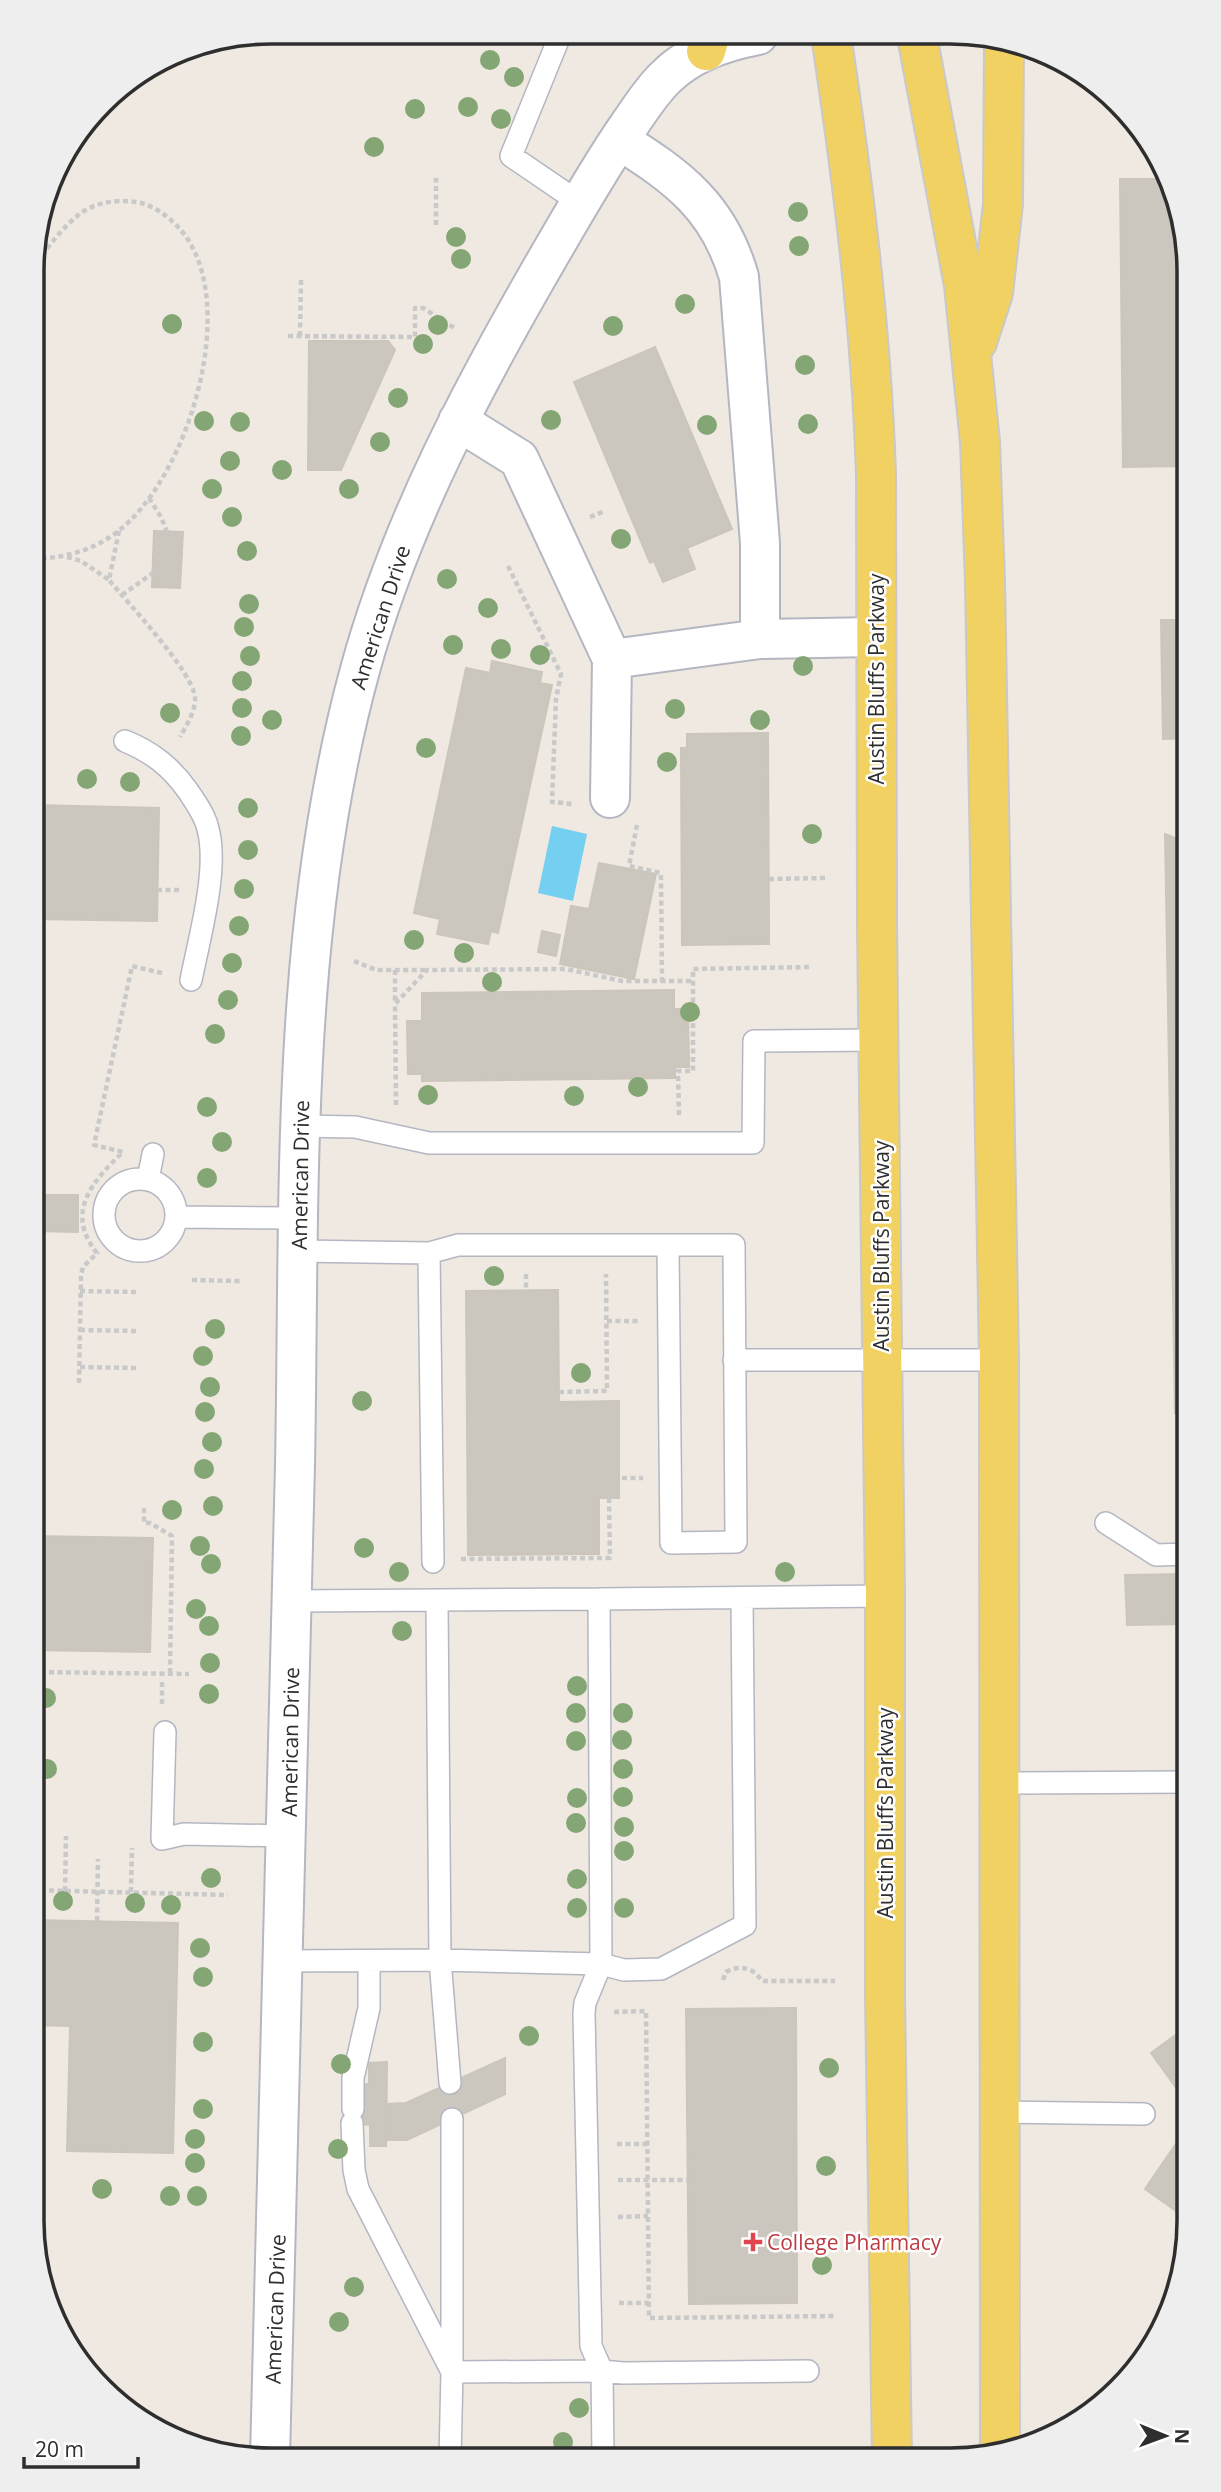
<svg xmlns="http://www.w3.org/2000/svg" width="1221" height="2492" font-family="'Open Sans',sans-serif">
  <rect width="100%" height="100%" fill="#efe9e1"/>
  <path fill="#75cff0" d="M552,826L587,834L573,901L538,893Z"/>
  <path fill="#cbc7bf" stroke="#cbc5ba" stroke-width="2" d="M1120,179H1167L1177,194L1190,270L1189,738L1163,739L1161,620H1183L1182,466L1123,467Z
    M309,341H388L395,350L341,470H308Z
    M655,347L732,529L687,548L695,569L663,582L654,561L650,563L574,382Z
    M154,531L183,532L180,588L152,587Z
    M492,661L542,672L540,683L552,685L498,933L491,931L488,944L437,934L440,919L414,913L466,668L490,673Z
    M768,733L769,944L682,945L681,748H687V734Z
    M33,805L159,808L157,921L33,919Z
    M1165,834L1189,844V1413H1175Z
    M599,863L656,874L634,979L560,964L571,906L589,909Z
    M542,931L560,935L556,956L538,952Z
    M674,990V1009H688L689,1067H675V1078L422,1081V1074H408L407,1021H422V993Z
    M33,1195H78V1232L32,1231Z
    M558,1290L559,1402L619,1401V1498H599V1554L468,1555L466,1291Z
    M32,1536L153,1538L150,1652L32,1650Z
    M1189,1574V1624L1127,1625L1125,1575Z
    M32,1920L178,1923L173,2153L67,2151L70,2026L32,2025Z
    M796,2008L797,2303L689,2304L686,2009Z
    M1189,2025V2101L1187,2103L1151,2053Z
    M505,2058V2094L407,2140H386V2104L406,2103Z
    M387,2062L386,2146H370V2125L361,2124V2084H369V2063Z
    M1182,2135L1189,2140V2220L1145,2189Z"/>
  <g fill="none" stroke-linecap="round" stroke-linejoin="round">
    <defs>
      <path id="lane" d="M561,33L511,156L580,203
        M125,741C152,752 171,767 188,791C196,803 205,815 208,829C219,869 199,939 191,980
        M301,1126L355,1127L429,1143H753L754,1041L879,1040
        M104 1215a36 36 0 1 1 72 0a36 36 0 1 1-72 0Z
        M148,1179L153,1154
        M177,1217L299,1218
        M299,1251L429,1253L458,1245H734L736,1542L671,1543L668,1245
        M429,1253L433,1562
        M734,1360H999
        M1106,1523L1156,1555L1189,1554
        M292,1601L599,1599
        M437,1601L440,1960L601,1964L624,1970L661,1969L745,1925L742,1599
        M165,1732L162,1839L184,1834L288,1836
        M998,1783L1189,1782
        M285,1961L440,1960L450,2083
        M353,2109V2078L369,2008V1961
        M999,2112L1144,2114
        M452,2119V2366
        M352,2123L354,2170L358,2189L452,2372
        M450,2459L452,2372L602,2371L623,2373L808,2371
        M603,2459L602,2371L591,2346L584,2013L585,2003L601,1964L599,1599L885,1596"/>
      <path id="street" d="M619,140C678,177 719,207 739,277L760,543V639
        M458,421L519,459L612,659L610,798
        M612,659L760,639L876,637
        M270,2458C280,2127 288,1796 295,1465C300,1199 289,929 360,670C401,520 475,383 553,249C577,208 600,167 627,128C639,111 651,91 666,77C690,53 726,41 758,35"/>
      <path id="primary" d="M831,35C853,181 871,326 876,474L877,922L885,1596V1995L892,2460
        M917,36L964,285L980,442L985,581L999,1360L1000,2452
        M706,51L711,34
        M977,342L993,293L1003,204L1004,40"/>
    </defs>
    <use href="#lane" stroke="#b4b7c1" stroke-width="24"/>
    <use href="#street" stroke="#b4b7c1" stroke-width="42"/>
    <use href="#primary" stroke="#c9c9c9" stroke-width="42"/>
    <path stroke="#c9c9c9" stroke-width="4.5" stroke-dasharray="5 3.5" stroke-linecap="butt" d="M436,225V178
      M288,336L415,337V308H423L456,329
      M300,336L301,279
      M149,498L161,517L167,532
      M590,517L605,511
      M119,531L109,580C128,603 192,671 195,697C196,711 186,726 180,737
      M67,557L81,561L109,580
      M33,559C64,558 92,551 117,532C188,479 243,301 180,229C169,217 156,207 141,203C122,199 100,201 84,211C64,224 49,247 33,266
      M508,566L561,674L556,699L552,802L572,804
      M122,595L153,573
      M637,825L629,866L661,873L662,982
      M769,879L825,878
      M157,890H180
      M354,961L376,970H427
      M395,970V1003
      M396,1105L395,1004L427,970L566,969L622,981H693
      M679,1115L678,1071H693V969L809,967
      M526,1274V1290
      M192,1280L240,1281
      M80,1291L138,1292
      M607,1321H641
      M80,1330L137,1331
      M80,1367L136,1368
      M79,1383L81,1275L83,1267L97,1253C64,1212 93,1181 123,1152L94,1145L132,966L162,973
      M559,1392L607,1391L606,1274
      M622,1478H643
      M144,1508V1523H150L172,1536L170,1674
      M461,1559L610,1558L609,1498
      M32,1672L189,1674
      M162,1704V1680
      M32,1890L228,1895
      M65,1891L66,1836
      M131,1892L132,1848
      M97,1921L98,1859
      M723,1980L726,1972C740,1964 754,1968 762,1981H835
      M614,2012L646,2011L649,2318L837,2316
      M617,2144H648
      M618,2180H688
      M618,2217L648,2216
      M619,2303H649"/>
    <use href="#lane" stroke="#fff" stroke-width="21"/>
    <use href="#street" stroke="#fff" stroke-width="38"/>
    <use href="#primary" stroke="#f2d163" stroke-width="38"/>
  </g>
  <g fill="#84a574">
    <circle cx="490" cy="60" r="10"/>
    <circle cx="514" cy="77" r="10"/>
    <circle cx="468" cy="107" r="10"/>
    <circle cx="415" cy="109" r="10"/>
    <circle cx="501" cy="119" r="10"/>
    <circle cx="374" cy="147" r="10"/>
    <circle cx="798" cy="212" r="10"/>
    <circle cx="456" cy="237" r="10"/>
    <circle cx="799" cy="246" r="10"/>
    <circle cx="461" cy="259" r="10"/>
    <circle cx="685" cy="304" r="10"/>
    <circle cx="172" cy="324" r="10"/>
    <circle cx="438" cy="325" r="10"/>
    <circle cx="613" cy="326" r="10"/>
    <circle cx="423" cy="344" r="10"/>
    <circle cx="805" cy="365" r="10"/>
    <circle cx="398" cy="398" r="10"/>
    <circle cx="551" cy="420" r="10"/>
    <circle cx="204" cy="421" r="10"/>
    <circle cx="240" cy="422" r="10"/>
    <circle cx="808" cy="424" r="10"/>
    <circle cx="707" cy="425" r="10"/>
    <circle cx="380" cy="442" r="10"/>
    <circle cx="230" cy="461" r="10"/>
    <circle cx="282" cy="470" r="10"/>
    <circle cx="212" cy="489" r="10"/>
    <circle cx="349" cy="489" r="10"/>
    <circle cx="232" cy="517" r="10"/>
    <circle cx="621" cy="539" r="10"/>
    <circle cx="247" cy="551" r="10"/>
    <circle cx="447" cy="579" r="10"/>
    <circle cx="249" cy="604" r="10"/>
    <circle cx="488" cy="608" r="10"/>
    <circle cx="244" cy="627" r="10"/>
    <circle cx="453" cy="645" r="10"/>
    <circle cx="501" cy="649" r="10"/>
    <circle cx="540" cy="655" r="10"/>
    <circle cx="250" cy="656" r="10"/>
    <circle cx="803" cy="666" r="10"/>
    <circle cx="242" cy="681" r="10"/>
    <circle cx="242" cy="708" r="10"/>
    <circle cx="675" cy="709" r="10"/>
    <circle cx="170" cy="713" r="10"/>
    <circle cx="272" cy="720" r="10"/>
    <circle cx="760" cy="720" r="10"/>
    <circle cx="241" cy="736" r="10"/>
    <circle cx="426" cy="748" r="10"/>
    <circle cx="667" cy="762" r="10"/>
    <circle cx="87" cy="779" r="10"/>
    <circle cx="130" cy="782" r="10"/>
    <circle cx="248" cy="808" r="10"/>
    <circle cx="812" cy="834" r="10"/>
    <circle cx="248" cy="850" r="10"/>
    <circle cx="244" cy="889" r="10"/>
    <circle cx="239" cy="926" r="10"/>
    <circle cx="414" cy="940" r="10"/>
    <circle cx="464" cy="953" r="10"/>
    <circle cx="232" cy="963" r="10"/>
    <circle cx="492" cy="982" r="10"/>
    <circle cx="228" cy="1000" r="10"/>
    <circle cx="690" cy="1012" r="10"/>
    <circle cx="215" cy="1034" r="10"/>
    <circle cx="638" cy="1087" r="10"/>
    <circle cx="428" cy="1095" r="10"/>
    <circle cx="574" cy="1096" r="10"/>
    <circle cx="207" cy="1107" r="10"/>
    <circle cx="222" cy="1142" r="10"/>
    <circle cx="207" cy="1178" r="10"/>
    <circle cx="494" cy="1276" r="10"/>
    <circle cx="215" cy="1329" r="10"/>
    <circle cx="203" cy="1356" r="10"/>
    <circle cx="581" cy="1373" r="10"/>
    <circle cx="210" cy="1387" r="10"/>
    <circle cx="362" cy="1401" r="10"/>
    <circle cx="205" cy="1412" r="10"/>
    <circle cx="212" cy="1442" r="10"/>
    <circle cx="204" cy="1469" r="10"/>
    <circle cx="213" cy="1506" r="10"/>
    <circle cx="172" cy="1510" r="10"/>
    <circle cx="200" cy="1546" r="10"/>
    <circle cx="364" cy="1548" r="10"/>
    <circle cx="211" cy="1564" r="10"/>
    <circle cx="399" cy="1572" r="10"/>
    <circle cx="785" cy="1572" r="10"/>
    <circle cx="196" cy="1609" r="10"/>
    <circle cx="209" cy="1626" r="10"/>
    <circle cx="402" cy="1631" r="10"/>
    <circle cx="210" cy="1663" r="10"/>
    <circle cx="577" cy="1686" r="10"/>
    <circle cx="209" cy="1694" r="10"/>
    <circle cx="46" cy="1698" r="10"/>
    <circle cx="576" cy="1713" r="10"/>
    <circle cx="623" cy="1713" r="10"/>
    <circle cx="622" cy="1740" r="10"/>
    <circle cx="576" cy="1741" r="10"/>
    <circle cx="47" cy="1769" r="10"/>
    <circle cx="623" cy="1769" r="10"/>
    <circle cx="623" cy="1797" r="10"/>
    <circle cx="577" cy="1798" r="10"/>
    <circle cx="576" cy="1823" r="10"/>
    <circle cx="624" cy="1827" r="10"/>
    <circle cx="624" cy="1851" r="10"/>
    <circle cx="211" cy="1878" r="10"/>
    <circle cx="577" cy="1879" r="10"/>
    <circle cx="63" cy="1901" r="10"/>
    <circle cx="135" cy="1903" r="10"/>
    <circle cx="171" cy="1905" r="10"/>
    <circle cx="577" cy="1908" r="10"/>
    <circle cx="624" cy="1908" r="10"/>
    <circle cx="200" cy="1948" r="10"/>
    <circle cx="203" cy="1977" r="10"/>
    <circle cx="529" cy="2036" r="10"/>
    <circle cx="203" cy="2042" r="10"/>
    <circle cx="341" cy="2064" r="10"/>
    <circle cx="829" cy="2068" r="10"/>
    <circle cx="203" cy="2109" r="10"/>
    <circle cx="195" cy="2139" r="10"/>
    <circle cx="338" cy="2149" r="10"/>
    <circle cx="195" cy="2163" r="10"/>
    <circle cx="826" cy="2166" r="10"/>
    <circle cx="102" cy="2189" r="10"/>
    <circle cx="170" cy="2196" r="10"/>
    <circle cx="197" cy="2196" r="10"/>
    <circle cx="822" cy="2265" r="10"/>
    <circle cx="354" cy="2287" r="10"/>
    <circle cx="339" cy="2322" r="10"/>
    <circle cx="579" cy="2408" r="10"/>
    <circle cx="563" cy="2442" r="10"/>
  </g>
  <path fill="#e0444e" stroke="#fff" stroke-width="2.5" d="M749.5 2231.5h7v7h7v7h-7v7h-7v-7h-7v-7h7z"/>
  <g text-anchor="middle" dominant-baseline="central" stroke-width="5" stroke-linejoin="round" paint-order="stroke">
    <g font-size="21" fill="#2e2e2e" stroke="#fff">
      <text transform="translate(380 617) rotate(-72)">American Drive</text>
      <text transform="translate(876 679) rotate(-90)">Austin Bluffs Parkway</text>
      <text transform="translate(300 1175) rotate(-89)">American Drive</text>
      <text transform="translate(881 1246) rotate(-90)">Austin Bluffs Parkway</text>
      <text transform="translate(290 1742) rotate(-89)">American Drive</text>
      <text transform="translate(885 1813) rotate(-90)">Austin Bluffs Parkway</text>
      <text transform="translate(275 2309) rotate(-88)">American Drive</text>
    </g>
    <g font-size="21" fill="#be3a42" stroke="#fff" text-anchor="start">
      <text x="767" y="2242">College Pharmacy</text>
    </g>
  </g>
  <path d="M0 0H1221V2492H0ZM271 44H950A227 227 0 0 1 1177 271V2221A227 227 0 0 1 950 2448H271A227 227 0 0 1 44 2221V271A227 227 0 0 1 271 44Z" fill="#eee" fill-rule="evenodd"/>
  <path fill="none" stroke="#2e2e2e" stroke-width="3.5" d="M271 44H950A227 227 0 0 1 1177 271V2221A227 227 0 0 1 950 2448H271A227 227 0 0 1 44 2221V271A227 227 0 0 1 271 44Z"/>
  <g transform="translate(1165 2436) rotate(91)" stroke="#ffffff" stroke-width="5" paint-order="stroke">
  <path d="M0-5L12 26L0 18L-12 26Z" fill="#2e2e2e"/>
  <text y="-10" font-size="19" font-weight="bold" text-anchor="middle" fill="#2e2e2e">N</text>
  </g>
  <path d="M24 2457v10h114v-10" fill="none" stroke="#2e2e2e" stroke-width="3.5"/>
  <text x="35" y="2457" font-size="21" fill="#2e2e2e" stroke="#ffffff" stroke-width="5" paint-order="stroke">20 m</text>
</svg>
